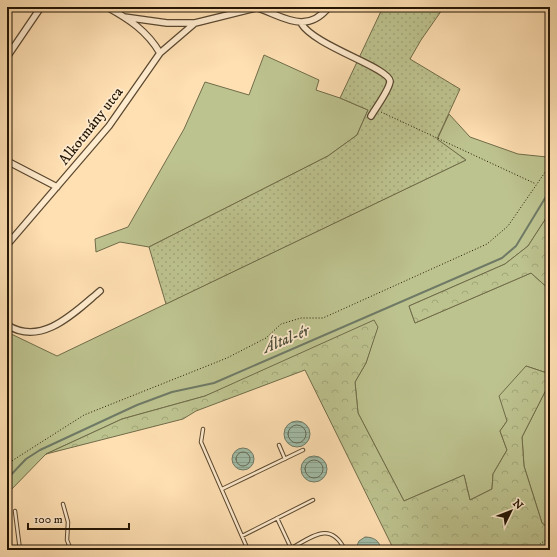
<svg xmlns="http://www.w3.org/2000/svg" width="557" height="557" font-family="'IM FELL DW Pica',serif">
  <defs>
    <pattern id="forest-crowns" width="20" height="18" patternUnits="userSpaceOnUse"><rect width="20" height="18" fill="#bdc38f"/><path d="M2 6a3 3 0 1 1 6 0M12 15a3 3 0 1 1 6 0" fill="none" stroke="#a2a77a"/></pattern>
    <pattern id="garden-dots" width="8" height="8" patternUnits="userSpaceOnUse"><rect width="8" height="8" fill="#bdc38f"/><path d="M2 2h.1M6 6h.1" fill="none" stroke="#a2a77a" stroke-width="1.8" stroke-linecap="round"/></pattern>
    <pattern id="water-rules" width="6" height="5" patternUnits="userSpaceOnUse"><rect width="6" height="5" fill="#a1bda8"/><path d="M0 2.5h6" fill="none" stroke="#8aa28f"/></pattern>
  </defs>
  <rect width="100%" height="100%" fill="#ffe0b3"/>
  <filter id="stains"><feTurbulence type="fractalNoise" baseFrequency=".005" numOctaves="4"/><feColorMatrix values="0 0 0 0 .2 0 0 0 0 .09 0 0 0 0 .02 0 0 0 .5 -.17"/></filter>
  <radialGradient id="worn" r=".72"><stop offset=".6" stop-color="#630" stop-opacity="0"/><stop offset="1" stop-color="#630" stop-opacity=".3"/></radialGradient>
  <path fill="#bdc38f" stroke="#706c4a" d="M264,55L319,80L316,90L340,98L368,110L357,135L328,156L149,247L120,242L96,252L95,239L128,227L184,129L205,82L249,95Z
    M449,114L470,137L518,154L547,157L550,153V212L528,246L505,264L409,306L415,323L531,273L550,290V374L526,366L507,421L500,431L507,450L493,474L492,489L470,500L464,475L404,501L358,413L355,382L366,363L377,327L205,396L122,419L46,454L7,494V332L57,356L466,160L437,140Z
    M550,382V529L542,523L524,466L522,437Z"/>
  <path fill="url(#forest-crowns)" stroke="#706c4a" d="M550,212V290L531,273L415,323L409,306L505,264L528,246Z
    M374,320L378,327L366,363L355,382L358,413L404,501L464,475L470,500L492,489L493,474L507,450L500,431L507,421L499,396L526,366L550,374V382L522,437L524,466L542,523L550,529V548L547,550H394L305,370L196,411L183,419L46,454L122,419L205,396Z"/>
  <path fill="url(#garden-dots)" stroke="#706c4a" d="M383,7H444L421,40L410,59L460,89L437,139L466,160L166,304L149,247L328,156L357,135L368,110L340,98Z"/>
  <path fill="url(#water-rules)" stroke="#6f7a66" d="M284 434a13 13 0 1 1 26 0a13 13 0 1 1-26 0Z
    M232 459a11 11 0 1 1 22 0a11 11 0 1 1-22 0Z
    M301 469a13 13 0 1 1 26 0a13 13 0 1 1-26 0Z
    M365,537C374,537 380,541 381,550H355L359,541Z"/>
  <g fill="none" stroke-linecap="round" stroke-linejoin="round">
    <path stroke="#626956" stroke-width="1" d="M288 434a9 9 0 1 1 18 0a9 9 0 1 1-18 0Z
      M236 459a7 7 0 1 1 14 0a7 7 0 1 1-14 0Z
      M305 469a9 9 0 1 1 18 0a9 9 0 1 1-18 0Z"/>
    <path stroke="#6f7a66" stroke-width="2" d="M7,479L26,459L40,450L137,405L172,392L214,383L502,258L516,246L550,190"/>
    <defs>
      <path id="lane" d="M203,429L201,442L248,550
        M279,445L285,459
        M222,489L303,450
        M63,504L68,522L67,540L71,550
        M15,511L20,550
        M277,518L291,548
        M242,536L313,500
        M288,550C311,538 330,519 345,550"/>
      <path id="street" d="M107,7C129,19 147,31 160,53
        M258,8C284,17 306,35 329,7
        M124,17L167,23H195L260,7
        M301,23C314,46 388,67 390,81C390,89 375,109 371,116
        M7,57L41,7
        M7,161L57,187
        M7,245L109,126L160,53L195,23
        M7,325C42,347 75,312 100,291"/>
    </defs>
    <use href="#lane" stroke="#5a4830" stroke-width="4.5"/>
    <use href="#street" stroke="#5a4830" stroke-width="8"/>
    <path stroke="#231504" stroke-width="1" stroke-dasharray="1 2" stroke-linecap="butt" d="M381,112L536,184
      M7,464L84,415L227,358L266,338L281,324L301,318H323L487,244L508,226L550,165
      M533,550L550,536"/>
    <use href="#lane" stroke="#ffebce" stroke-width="2.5"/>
    <use href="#street" stroke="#ffebce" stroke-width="5.5"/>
  </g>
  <g text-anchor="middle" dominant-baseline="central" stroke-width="3.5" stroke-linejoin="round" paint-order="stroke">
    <g font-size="15" fill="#231504" stroke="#ffebce">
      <text transform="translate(91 126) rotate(-52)">Alkotmány utca</text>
    </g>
    <g font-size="16" font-style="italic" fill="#4f503d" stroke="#ffebce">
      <text transform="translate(286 339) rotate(-23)">Által-ér</text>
    </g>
  </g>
  <rect width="557" height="557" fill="none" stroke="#ffe0b3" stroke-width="24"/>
  <rect x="8" y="8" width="541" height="541" fill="none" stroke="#231504" stroke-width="2"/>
  <rect x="12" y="12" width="533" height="533" fill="none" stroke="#231504"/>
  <g transform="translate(511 511) rotate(47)" stroke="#ffebce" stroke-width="3" paint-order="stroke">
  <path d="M0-3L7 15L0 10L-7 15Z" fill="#231504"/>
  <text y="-6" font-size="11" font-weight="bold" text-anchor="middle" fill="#231504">N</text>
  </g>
  <path d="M28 523v6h101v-6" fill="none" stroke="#231504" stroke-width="2"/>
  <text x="34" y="523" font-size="12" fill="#231504" stroke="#ffebce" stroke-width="3" paint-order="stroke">100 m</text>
  <rect width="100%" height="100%" filter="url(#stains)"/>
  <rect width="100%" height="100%" fill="url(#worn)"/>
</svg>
